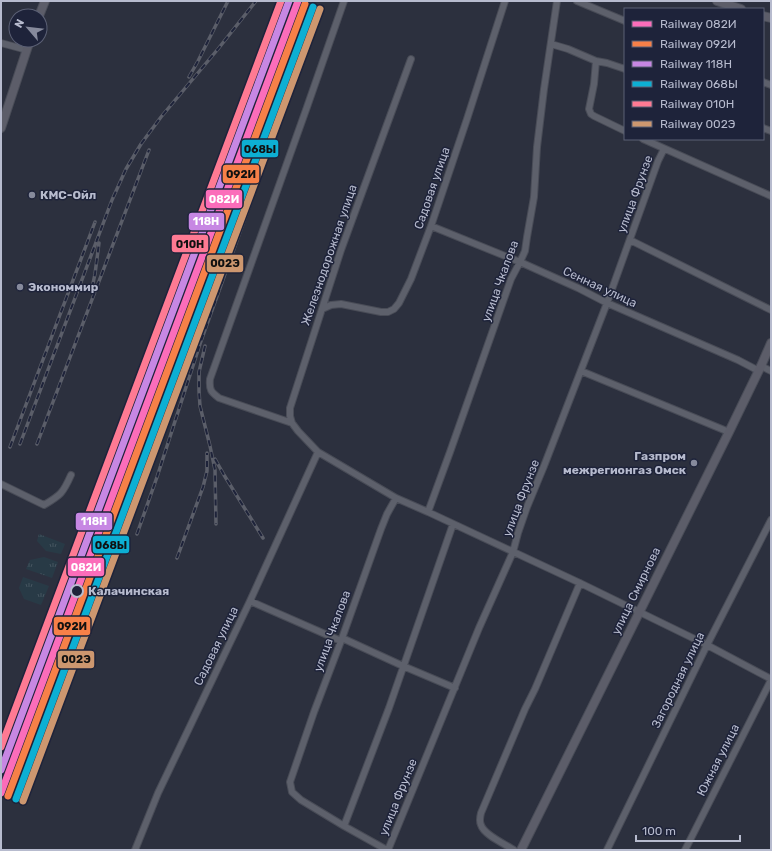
<svg xmlns="http://www.w3.org/2000/svg" width="772" height="851" font-family="Rubik,sans-serif">
  <defs>
    <pattern id="grass-tufts" width="24" height="20" patternUnits="userSpaceOnUse"><rect width="24" height="20" fill="#283a46"/><path d="M3 7l-1-3M5 7V3M7 7l1-3M15 17l-1-3M17 17v-4M19 17l1-3" fill="none" stroke="#455560"/></pattern>
  </defs>
  <rect width="100%" height="100%" fill="#2c303e"/>
  <path fill="url(#grass-tufts)" d="M39,534L65,544L61,554L46,551L37,541Z
    M44,557L58,562L52,578L26,569L30,560Z
    M23,577L49,586L41,605L24,599L19,588Z"/>
  <g fill="none" stroke-linecap="round" stroke-linejoin="round">
    <defs>
      <path id="street" d="M577,1L625,21
        M1,43L27,50
        M551,44L568,49L596,61L607,63L625,69
        M411,59L341,250L290,408V416L292,423L298,431L318,452L396,498L428,512L580,583L707,645L771,679
        M596,61L594,84L589,109L591,114L594,116L625,131
        M763,82L771,85
        M763,128L771,131
        M643,139L771,196
        M431,226L520,262L578,288L607,303L738,360L759,371
        M630,240L771,310
        M322,309L331,305L341,304L381,312H388L394,309L399,303L411,279L431,226L467,119L505,1
        M761,366L771,371
        M581,371L729,432
        M292,423L219,398C211,392 209,390 210,379L307,107L344,1
        M1,484L44,505C61,495 63,493 71,475
        M428,512L450,452L511,279L520,262L525,251L527,237L534,197L537,147L544,89L557,1
        M250,601L341,641
        M342,638L403,666L455,688
        M344,826L389,708L453,524
        M135,850L158,793L250,601L318,452
        M387,850L344,826L301,800L292,792L290,782L314,712L341,641L381,529L387,514L396,498
        M388,850L479,628L513,552L518,533L527,507L544,466L607,303L658,161L664,149
        M514,850C505,844 484,835 481,825C479,821 480,817 481,813L525,709L535,689L580,583
        M607,850L707,645L771,520
        M685,850L771,680"/>
      <path id="secondary" d="M717,1L741,9
        M39,16L45,1
        M763,16L771,18
        M1,128L30,40
        M521,850L729,432L761,366L771,343"/>
    </defs>
    <use href="#street" stroke="#494c57" stroke-width="8"/>
    <use href="#secondary" stroke="#494c57" stroke-width="10"/>
    <use href="#street" stroke="#5d606b" stroke-width="6"/>
    <use href="#secondary" stroke="#5c5d69" stroke-width="8"/>
    <defs>
      <path id="rail" d="M189,77L198,61L228,1
        M199,232L256,84L286,1
        M92,288L95,274L99,243
        M205,346L199,372V391L200,406L210,446L215,470L216,524
        M20,444L112,200L126,169L141,144L161,117L218,49L256,1
        M37,444L149,150
        M10,447L95,222
        M215,459L224,475L263,538
        M137,534L157,477L200,344L254,193L269,140
        M177,558L203,487L207,471V453"/>
    </defs>
    <use href="#rail" stroke="#5b5e69" stroke-width="3.5"/>
    <use href="#rail" stroke="#1e233a" stroke-width="2" stroke-dasharray="6" stroke-linecap="butt"/>
    <defs>
      <path id="rail-1" d="M1,793L298,1"/>
      <path id="rail-2" d="M8,796L305,4"/>
      <path id="rail-3" d="M1,770L289,1"/>
      <path id="rail-4" d="M16,799L313,7"/>
      <path id="rail-5" d="M1,747L281,1"/>
      <path id="rail-6" d="M23,801L320,9"/>
    </defs>
    <use href="#rail-1" stroke="#1e233a" stroke-width="10"/>
    <use href="#rail-2" stroke="#1e233a" stroke-width="10"/>
    <use href="#rail-3" stroke="#1e233a" stroke-width="10"/>
    <use href="#rail-4" stroke="#1e233a" stroke-width="10"/>
    <use href="#rail-5" stroke="#1e233a" stroke-width="10"/>
    <use href="#rail-6" stroke="#1e233a" stroke-width="10"/>
    <use href="#rail-1" stroke="#fb6dba" stroke-width="7"/>
    <use href="#rail-2" stroke="#f78048" stroke-width="7"/>
    <use href="#rail-3" stroke="#c787e3" stroke-width="7"/>
    <use href="#rail-4" stroke="#0dafd3" stroke-width="7"/>
    <use href="#rail-5" stroke="#fe7a93" stroke-width="7"/>
    <use href="#rail-6" stroke="#cd976f" stroke-width="7"/>
  </g>
  <g fill="#868a9c" stroke="#1e233a" stroke-width="1.5">
    <circle cx="32" cy="195" r="4"/>
    <circle cx="20" cy="287" r="4"/>
    <circle cx="694" cy="463" r="4"/>
  </g>
  <circle fill="#1e233a" stroke="#b7bbce" stroke-width="2" cx="77" cy="591" r="6"/>
  <g text-anchor="middle" dominant-baseline="central" stroke-width="3" stroke-linejoin="round" paint-order="stroke">
    <g font-size="12" fill="#b7bbce" stroke="#1e233a">
      <text transform="translate(432 188) rotate(-71)">Садовая улица</text>
      <text transform="translate(635 194) rotate(-70)">улица Фрунзе</text>
      <text transform="translate(329 255) rotate(-71)">Железнодорожная улица</text>
      <text transform="translate(500 281) rotate(-70)">улица Чкалова</text>
      <text transform="translate(600 287) rotate(25)">Сенная улица</text>
      <text transform="translate(521 498) rotate(-69)">улица Фрунзе</text>
      <text transform="translate(636 591) rotate(-64)">улица Смирнова</text>
      <text transform="translate(332 631) rotate(-70)">улица Чкалова</text>
      <text transform="translate(216 646) rotate(-64)">Садовая улица</text>
      <text transform="translate(678 680) rotate(-64)">Загородная улица</text>
      <text transform="translate(718 760) rotate(-63)">Южная улица</text>
      <text transform="translate(398 797) rotate(-68)">улица Фрунзе</text>
    </g>
    <g font-size="12" font-weight="bold" fill="#b7bbce" stroke="#1e233a" text-anchor="start">
      <text x="40" y="195">КМС-Ойл</text>
      <text x="28" y="287">Экономмир</text>
      <text x="686" y="456" text-anchor="end">Газпром<tspan x="686" dy="14">межрегионгаз Омск</tspan></text>
    </g>
    <g font-size="12" font-weight="bold" fill="#b7bbce" stroke="#1e233a" text-anchor="start">
      <text x="88" y="591">Калачинская</text>
    </g>
  </g>
  <g stroke="#1e233a" stroke-width="1.5">
    <rect x="241" y="139" width="38" height="19" rx="4" fill="#0dafd3"/>
    <rect x="222" y="164" width="38" height="20" rx="4" fill="#f78048"/>
    <rect x="205" y="189" width="38" height="20" rx="4" fill="#fb6dba"/>
    <rect x="188" y="212" width="37" height="19" rx="4" fill="#c787e3"/>
    <rect x="171" y="234" width="38" height="19" rx="4" fill="#fe7a93"/>
    <rect x="206" y="254" width="38" height="19" rx="4" fill="#cd976f"/>
    <rect x="75" y="512" width="38" height="19" rx="4" fill="#c787e3"/>
    <rect x="92" y="535" width="38" height="19" rx="4" fill="#0dafd3"/>
    <rect x="67" y="557" width="38" height="20" rx="4" fill="#fb6dba"/>
    <rect x="53" y="616" width="38" height="20" rx="4" fill="#f78048"/>
    <rect x="57" y="650" width="38" height="19" rx="4" fill="#cd976f"/>
  </g>
  <g font-size="11" text-anchor="middle" font-weight="bold" fill="#fff">
    <text x="224" y="203">082И</text>
    <text x="206" y="225">118Н</text>
    <text x="94" y="525">118Н</text>
    <text x="86" y="571">082И</text>
  </g>
  <g font-size="11" text-anchor="middle" font-weight="bold" fill="#111">
    <text x="260" y="153">068Ы</text>
    <text x="241" y="178">092И</text>
    <text x="190" y="248">010Н</text>
    <text x="225" y="267">002Э</text>
    <text x="111" y="549">068Ы</text>
    <text x="72" y="630">092И</text>
    <text x="76" y="663">002Э</text>
  </g>
  <rect width="772" height="851" fill="none" stroke="#b7bbce" stroke-width="4"/>
  <rect x="624" y="8" width="140" height="132" fill="#1e233a" stroke="#5b6075"/>
  <rect x="632" y="21" width="20" height="6" fill="#fb6dba" stroke="#5b6075"/>
  <text x="660" y="28" font-size="12" fill="#b7bbce">Railway 082И</text>
  <rect x="632" y="41" width="20" height="6" fill="#f78048" stroke="#5b6075"/>
  <text x="660" y="48" font-size="12" fill="#b7bbce">Railway 092И</text>
  <rect x="632" y="61" width="20" height="6" fill="#c787e3" stroke="#5b6075"/>
  <text x="660" y="68" font-size="12" fill="#b7bbce">Railway 118Н</text>
  <rect x="632" y="81" width="20" height="6" fill="#0dafd3" stroke="#5b6075"/>
  <text x="660" y="88" font-size="12" fill="#b7bbce">Railway 068Ы</text>
  <rect x="632" y="101" width="20" height="6" fill="#fe7a93" stroke="#5b6075"/>
  <text x="660" y="108" font-size="12" fill="#b7bbce">Railway 010Н</text>
  <rect x="632" y="121" width="20" height="6" fill="#cd976f" stroke="#5b6075"/>
  <text x="660" y="128" font-size="12" fill="#b7bbce">Railway 002Э</text>
  <g transform="translate(28 28) rotate(298)"><circle r="19" fill="#1e233a" stroke="#5b6075"/>
  <path d="M0-3L7 15L0 10L-7 15Z" fill="#868a9c"/>
  <text y="-6" font-size="11" font-weight="bold" text-anchor="middle" fill="#b7bbce">N</text>
  </g>
  <path d="M636 835v6h104v-6" fill="none" stroke="#b7bbce" stroke-width="2"/>
  <text x="642" y="835" font-size="12" fill="#b7bbce" stroke="#1e233a" stroke-width="3" paint-order="stroke">100 m</text>
</svg>
